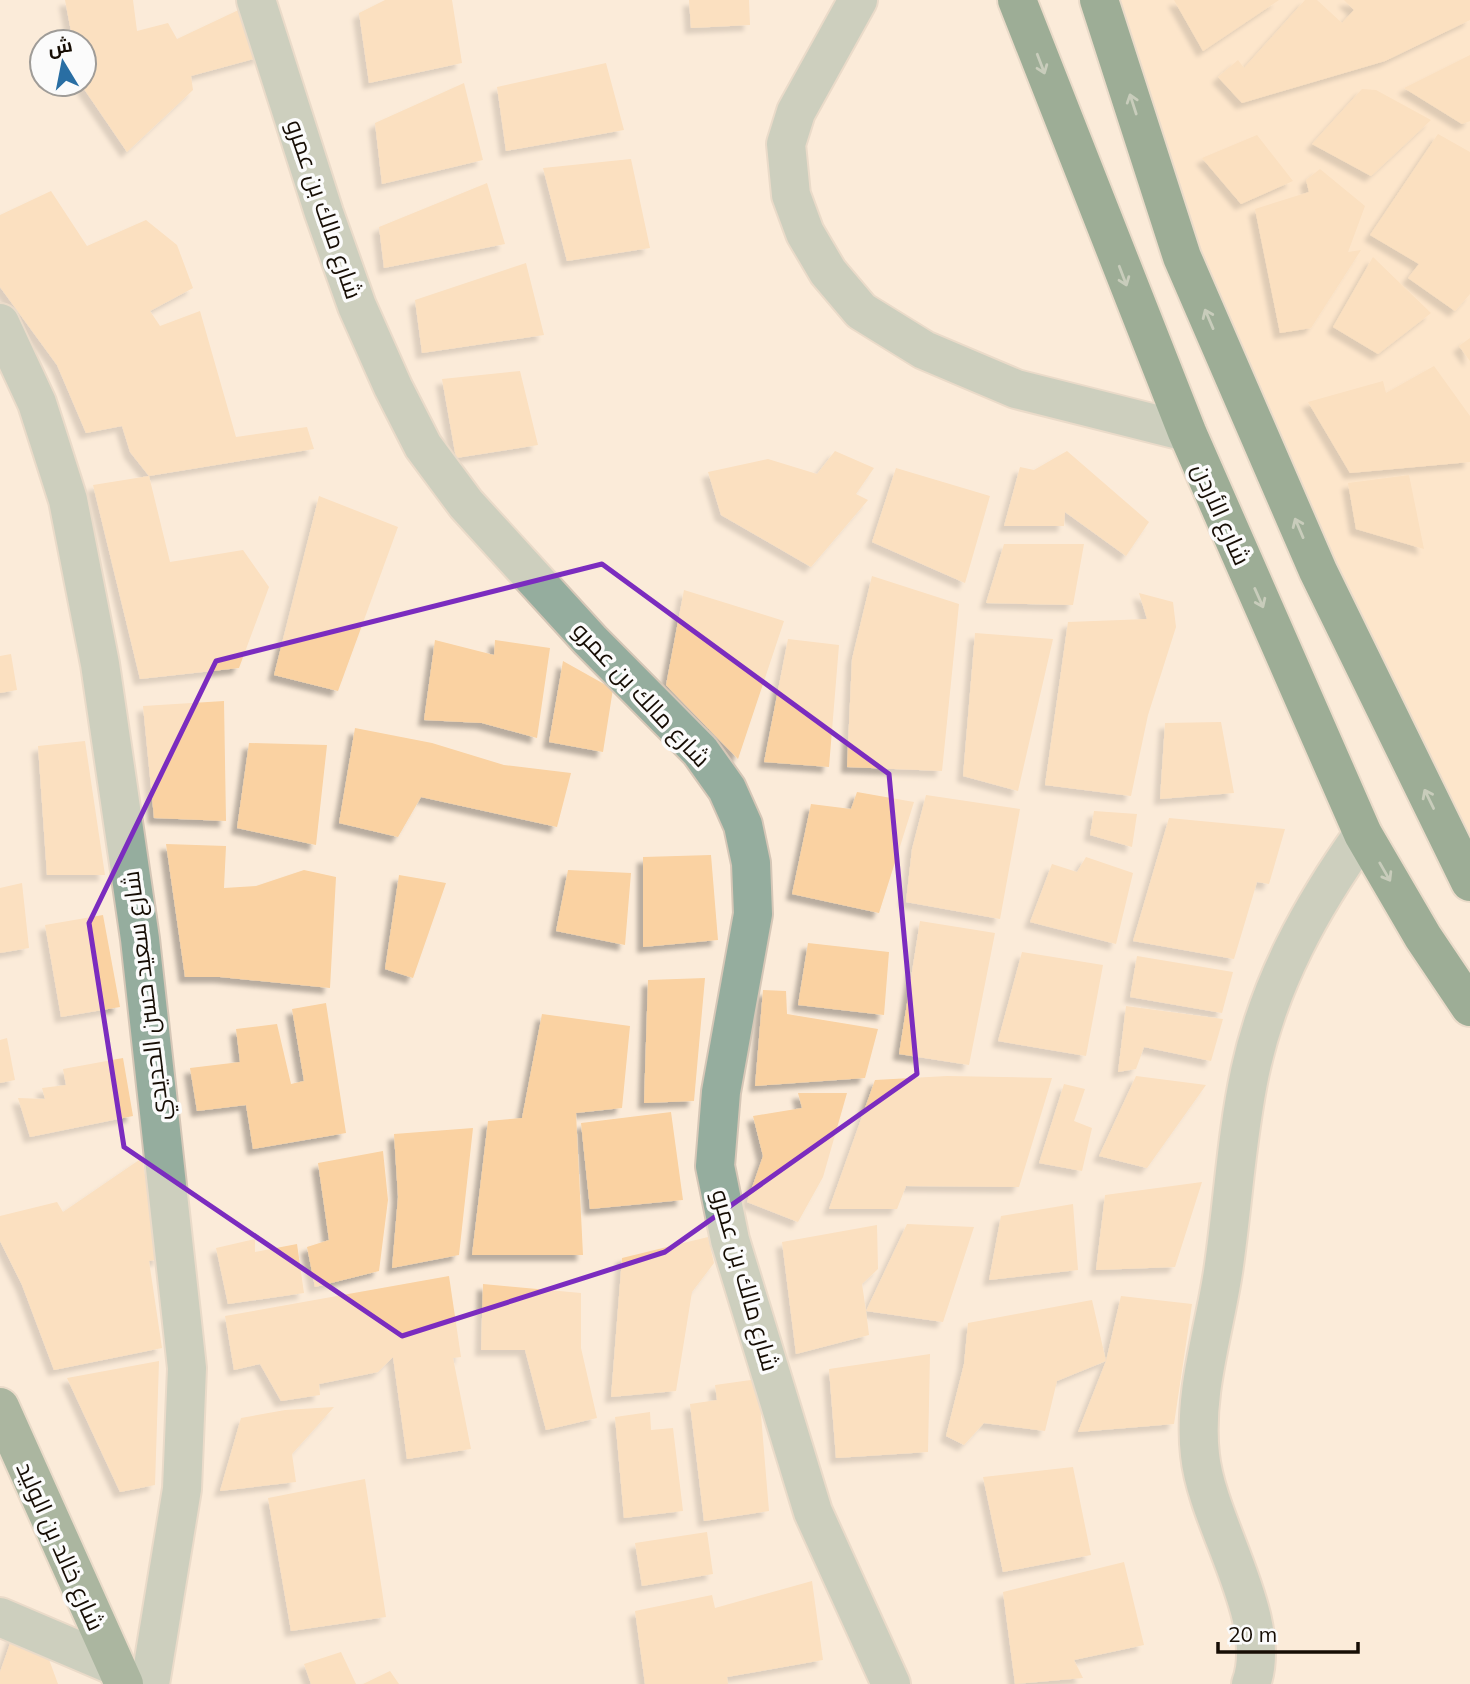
<svg xmlns="http://www.w3.org/2000/svg" width="1470" height="1684" font-family="Mulish,Cairo,sans-serif">
  <defs>
    <filter id="shadow"><feDropShadow dx="-6" dy="6" stdDeviation="2" flood-color="#0004"/></filter>
  </defs>
  <rect width="100%" height="100%" fill="#fbebd9"/>
  <path fill="#ffe0bb" d="M1088,0H1470V837L1118,119Z"/>
  <path fill="#fad2a2" filter="url(#shadow)" d="M65,0H133L137,31L168,23L177,39L247,6L261,57L191,76L193,90L127,152L82,86L84,42H73Z
    M385,0H452L462,63L369,83L359,13Z
    M689,0H749L750,25L691,28Z
    M1174,0H1279L1203,51Z
    M1305,0H1317L1342,23L1354,10L1344,0H1470V20L1385,61L1242,103L1218,77L1238,60L1244,68Z
    M1470,55V121L1462,124L1404,88Z
    M606,63L624,130L506,151L497,87Z
    M464,83L483,160L382,184L375,123Z
    M1362,89L1376,90L1431,120L1371,176L1312,144Z
    M1438,134L1470,152V294L1455,311L1408,278L1419,264L1370,235Z
    M1257,135L1293,181L1241,204L1202,158Z
    M631,159L650,248L567,261L543,168Z
    M1320,169L1365,206L1348,252L1361,250L1311,328L1280,333L1255,209L1309,192L1306,180Z
    M487,183L505,244L384,268L379,227Z
    M51,191L87,246L146,220L177,245L193,288L150,311L160,326L200,311L236,437L307,427L314,449L149,476L130,452L122,426L86,433L57,365L0,287V215Z
    M1373,257L1431,313L1378,354L1333,327Z
    M526,263L544,335L422,353L415,300Z
    M1470,338V361L1459,346Z
    M1434,366L1470,416V462L1350,473L1308,402L1383,381L1386,393Z
    M520,371L538,445L456,458L442,379Z
    M835,451L874,468L856,494L868,500L811,567L721,515L708,472L768,459L817,474Z
    M1067,451L1149,522L1126,556L1065,512L1064,526H1004L1020,467L1034,470Z
    M896,468L990,496L965,583L872,542Z
    M1409,475L1424,549L1356,529L1348,483Z
    M149,476L170,562L243,550L269,587L239,668L140,679L93,485Z
    M319,496L398,527L338,691L274,675Z
    M1004,544H1084L1073,605L986,603Z
    M872,576L959,604L942,771L847,767L852,659Z
    M684,590L784,621L738,759L666,685Z
    M1139,593L1173,602L1176,627L1148,715L1131,796L1045,785L1068,622L1147,619Z
    M975,633L1053,639L1018,791L963,776Z
    M788,639L839,645L829,767L764,762Z
    M435,640L494,655L495,640L550,648L537,738L482,723L424,720Z
    M11,654L17,690L0,693V656Z
    M563,661L613,689L603,752L549,742Z
    M224,701L226,821L154,818L143,706Z
    M1221,722L1234,793L1160,799L1165,723Z
    M355,728L432,743L504,765L571,773L557,827L421,797L398,837L339,823Z
    M85,741L105,875H47L38,746Z
    M249,743L327,745L316,845L237,828Z
    M857,792L914,802L879,913L792,894L811,804L851,809Z
    M926,795L1020,809L1000,919L906,902L912,849Z
    M1094,811L1137,814L1132,847L1090,835Z
    M1169,818L1285,829L1269,884L1257,882L1234,959L1133,941Z
    M166,844L226,846L224,888L256,886L304,870L336,877L330,988L220,977H185Z
    M711,855L718,940L643,947V857Z
    M1086,857L1133,873L1116,944L1030,922L1052,864L1077,872Z
    M568,870L631,873L625,945L556,931Z
    M399,875L446,883L413,978L385,969Z
    M22,883L29,948L0,953V888Z
    M103,915L120,1007L61,1017L45,925Z
    M920,921L995,933L969,1065L899,1054Z
    M808,943L889,952L884,1015L798,1005Z
    M1022,952L1103,965L1086,1056L998,1041Z
    M1137,956L1233,972L1222,1013L1130,997Z
    M705,978L694,1101L644,1103L648,980Z
    M763,990L786,991L787,1014L878,1029L865,1078L755,1086Z
    M326,1003L346,1133L253,1149L246,1105L197,1111L190,1068L240,1062L236,1029L277,1024L291,1084L304,1081L292,1009Z
    M1126,1006L1223,1019L1211,1061L1144,1047L1136,1069L1118,1072Z
    M542,1014L630,1026L622,1108L576,1113L583,1255H472L488,1121L522,1118Z
    M7,1038L15,1080L0,1083V1040Z
    M123,1058L133,1116L30,1137L18,1098L45,1099L42,1088L66,1085L63,1069Z
    M947,1076L1052,1078L1019,1187L906,1186L897,1209H829L875,1080Z
    M1136,1076L1206,1085L1147,1168L1099,1156Z
    M1064,1084L1085,1089L1074,1121L1092,1128L1082,1171L1039,1163Z
    M798,1093H847L823,1177L798,1222L747,1202L763,1156L753,1116L802,1108Z
    M671,1112L683,1200L590,1209L581,1123Z
    M473,1128L459,1255L392,1268L398,1197L394,1134Z
    M383,1151L388,1200L379,1271L315,1287L307,1247L329,1240L318,1163Z
    M142,1158L160,1259L149,1261L162,1348L54,1370L22,1285L0,1241V1216L57,1202L63,1212Z
    M1202,1182L1175,1267L1096,1270L1105,1195Z
    M1073,1204L1078,1270L989,1280L1001,1216Z
    M907,1224L974,1227L943,1322L866,1311L869,1335L796,1354L782,1242L877,1225L878,1269L862,1284L866,1311Z
    M708,1237L714,1263L692,1292L676,1391L611,1397L622,1258Z
    M255,1239V1252L297,1244L304,1293L228,1304L216,1248Z
    M449,1276L461,1357L453,1358L471,1449L407,1459L393,1357L378,1372L319,1384L320,1395L281,1401L260,1364L234,1370L225,1316Z
    M483,1284L581,1293V1348L597,1418L546,1430L525,1350H481Z
    M1121,1296L1192,1304L1174,1424L1078,1432L1106,1361Z
    M1092,1300L1106,1361L1057,1381L1045,1431L984,1423L964,1445L946,1436L964,1364L968,1323Z
    M930,1354L928,1452L836,1458L829,1369Z
    M159,1361L155,1485L120,1492L67,1378Z
    M758,1379L769,1511L704,1521L690,1404L717,1400L715,1385Z
    M334,1407L292,1454L296,1482L220,1491L241,1418L285,1410Z
    M650,1412L651,1430L673,1428L683,1511L624,1518L615,1417Z
    M1073,1467L1091,1555L1003,1572L983,1477Z
    M365,1479L386,1617L291,1631L268,1498Z
    M707,1532L713,1574L642,1586L635,1543Z
    M1124,1562L1144,1645L1074,1660L1083,1678L1015,1684L1003,1592Z
    M812,1581L823,1660L727,1677L728,1684H645L635,1611L712,1595L715,1608Z
    M13,1635L43,1643L58,1684H0V1672Z
    M341,1652L356,1684H311L304,1664Z
    M390,1671L399,1684H363Z"/>
  <g fill="none" stroke-linecap="round" stroke-linejoin="round">
    <defs>
      <path id="street" d="M256,0L324,213L357,306L393,387L423,446L466,504L590,640L700,751L727,789L743,825L751,863L753,914L721,1092L715,1166L730,1240L813,1512L891,1684
        M858,0L796,112L786,144L791,195L805,233L828,272L861,311L924,350L1016,389L1187,432
        M0,323L37,403L68,500L100,664L140,939L187,1368L182,1489L150,1684
        M0,1617L115,1666
        M1251,1684C1275,1619 1207,1524 1200,1455C1193,1394 1214,1332 1223,1272C1233,1205 1236,1138 1250,1072C1269,983 1311,907 1363,834"/>
      <path id="primary" d="M0,1407L124,1684"/>
      <path id="highway" d="M1017,0L1187,432L1363,834L1423,937L1470,1007
        M1099,0L1182,257L1318,571L1470,882"/>
    </defs>
    <use href="#street" stroke="#d6c7b7" stroke-width="42"/>
    <use href="#primary" stroke="#d6c7b7" stroke-width="42"/>
    <use href="#highway" stroke="#d6c7b7" stroke-width="42"/>
    <use href="#street" stroke="#95ad9e" stroke-width="38"/>
    <use href="#primary" stroke="#49775c" stroke-width="38"/>
    <use href="#highway" stroke="#2b6345" stroke-width="38"/>
  </g>
  <defs><path id="oneway-shaft" d="M-6 0H5M1.5-3L5.5 0L1.5 3" fill="none" stroke-width="1.6" stroke-linecap="round" stroke-linejoin="round" transform="scale(1.75)"/></defs>
  <g stroke="#89a797">
    <use href="#oneway-shaft" transform="translate(1041 64) rotate(69)"/>
    <use href="#oneway-shaft" transform="translate(1133 104) rotate(-108)"/>
    <use href="#oneway-shaft" transform="translate(1123 276) rotate(69)"/>
    <use href="#oneway-shaft" transform="translate(1209 319) rotate(-113)"/>
    <use href="#oneway-shaft" transform="translate(1299 528) rotate(-113)"/>
    <use href="#oneway-shaft" transform="translate(1259 598) rotate(66)"/>
    <use href="#oneway-shaft" transform="translate(1429 799) rotate(-116)"/>
    <use href="#oneway-shaft" transform="translate(1385 872) rotate(60)"/>
  </g>
  <path d="M0 0H1470V1684H0ZM602,564L889,774L917,1074L665,1252L402,1336L124,1147L89,923L216,661Z" fill="#fbebd9" fill-opacity=".55" fill-rule="evenodd"/>
  <path fill="none" stroke="#7b2cbf" stroke-width="5" stroke-linejoin="round" d="M602,564L889,774L917,1074L665,1252L402,1336L124,1147L89,923L216,661Z"/>
  <g text-anchor="middle" dominant-baseline="central" stroke-width="7" stroke-linejoin="round" paint-order="stroke">
    <g font-size="24" fill="#160d04" stroke="#fbfbfb">
      <text transform="translate(325 209) rotate(71)">شارع مالك بن عمرو</text>
      <text transform="translate(1222 514) rotate(66)">شارع الأردن</text>
      <text transform="translate(642 694) rotate(47)">شارع مالك بن عمرو</text>
      <text transform="translate(145 996) rotate(-97)">شارع سعيد حسن الحديدي</text>
      <text transform="translate(746 1280) rotate(74)">شارع مالك بن عمرو</text>
      <text transform="translate(61 1546) rotate(66)">شارع خالد بن الوليد</text>
    </g>
  </g>
  <g transform="translate(63 63) rotate(350)"><circle r="33" fill="#fbfbfb" stroke="#9f9c98" stroke-width="2"/>
  <path d="M0-5L12 26L0 18L-12 26Z" fill="#296ea3"/>
  <text y="-10" font-size="19" font-weight="bold" text-anchor="middle" fill="#160d04">ش</text>
  </g>
  <path d="M1218 1642v10h140v-10" fill="none" stroke="#160d04" stroke-width="3.5"/>
  <text x="1228" y="1642" font-size="21" fill="#160d04" stroke="#fbfbfb" stroke-width="5" paint-order="stroke">20 m</text>
</svg>
